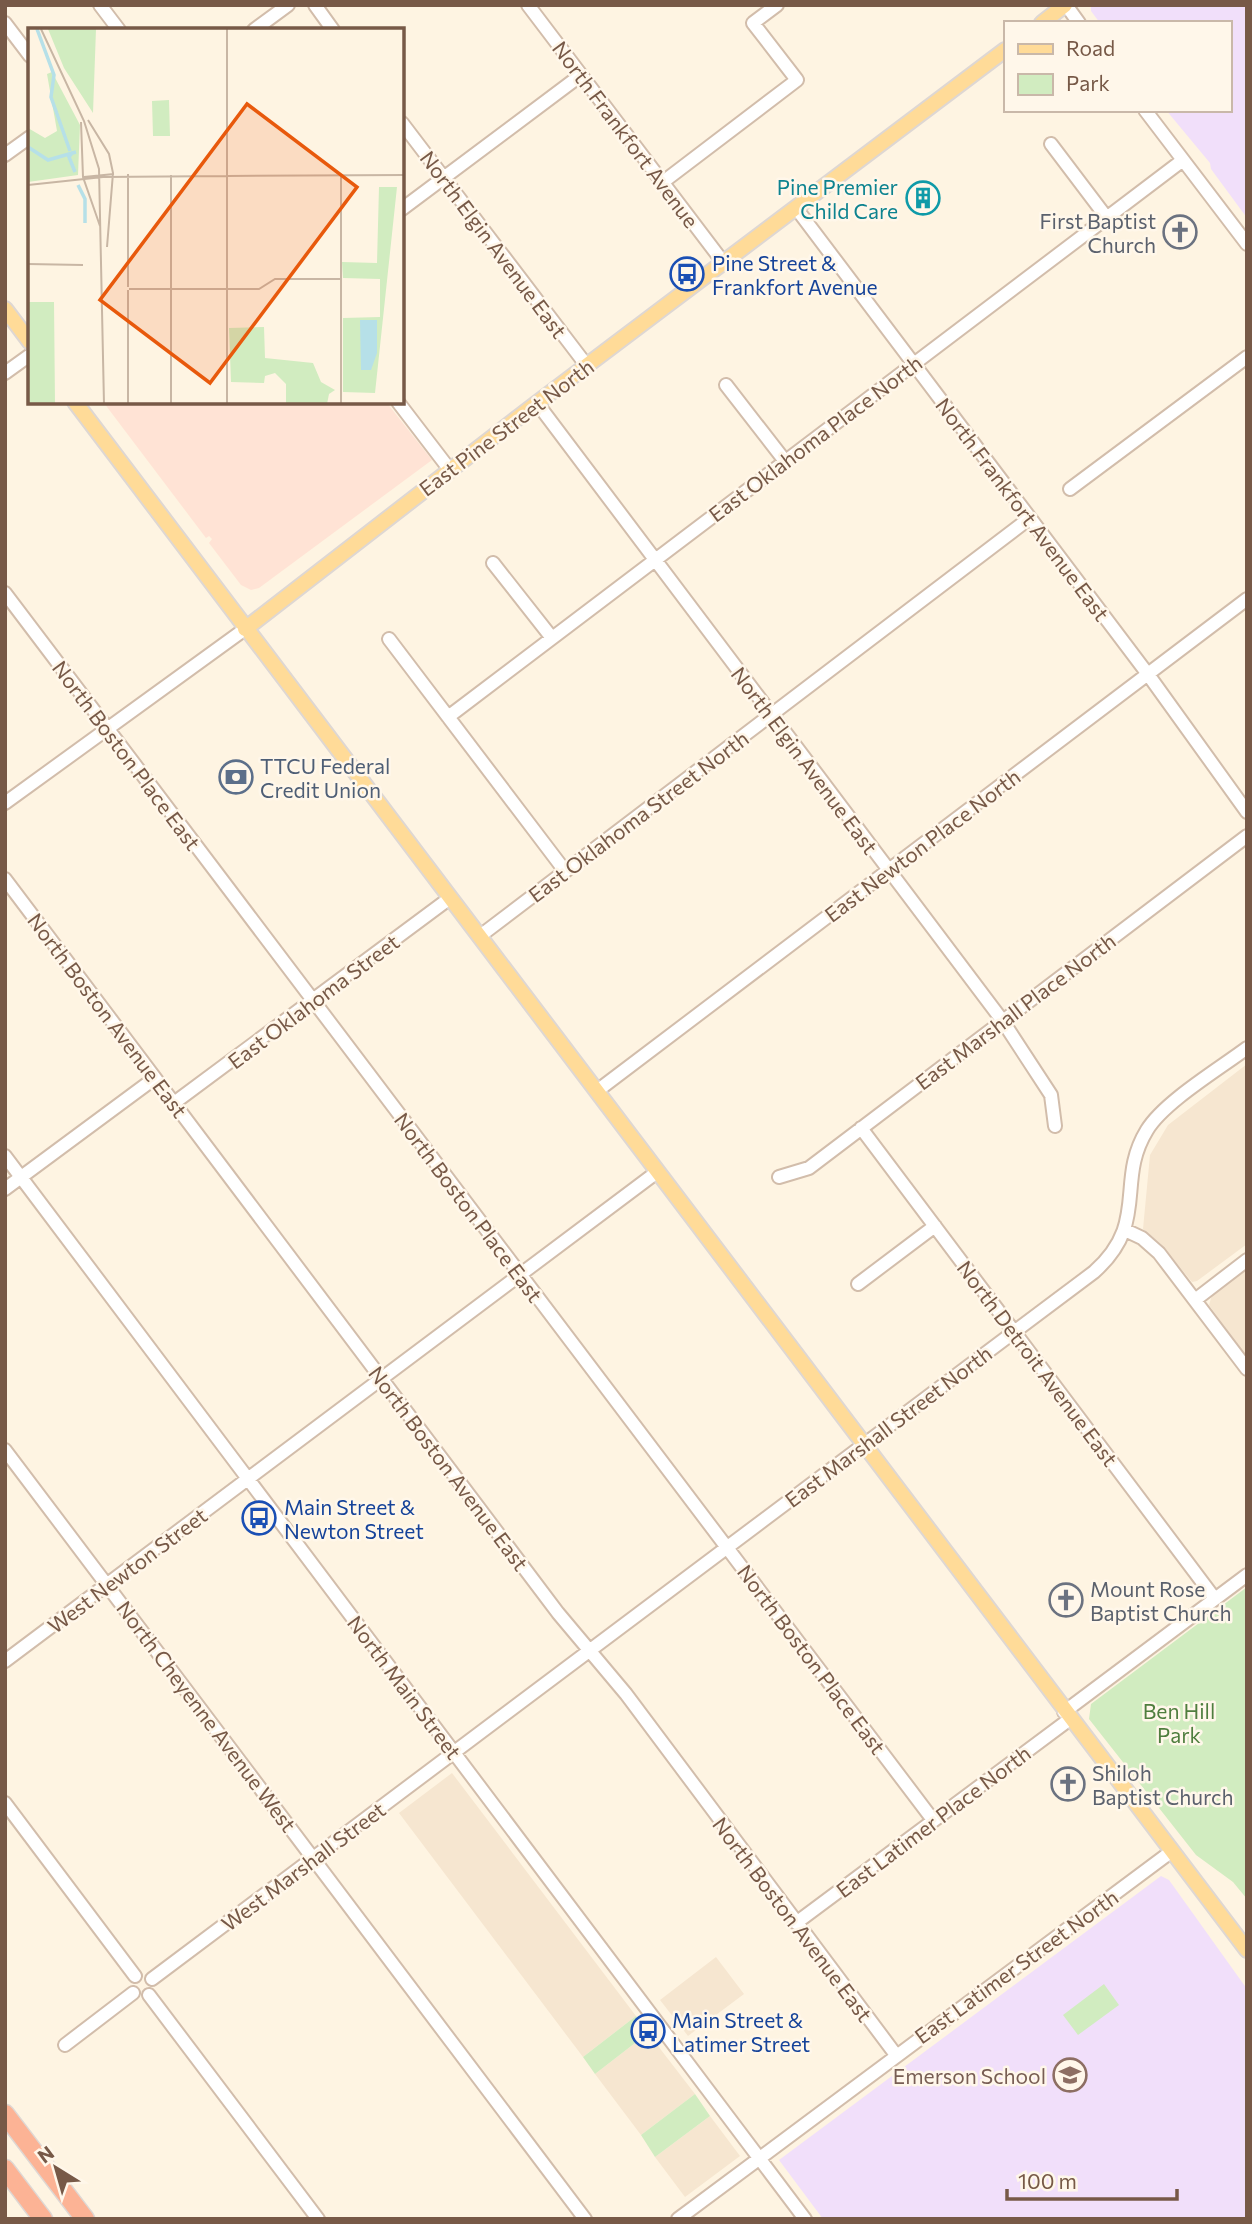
<svg xmlns="http://www.w3.org/2000/svg" width="1252" height="2224" font-family="Commissioner,sans-serif">
  <rect width="100%" height="100%" fill="#fef4e2"/>
  <path fill="#f6e6d0" d="M1247,1064V1244L1197,1281L1192,1282L1160,1243L1143,1229L1150,1155L1168,1125Z
    M1247,1269V1358L1209,1305L1212,1295Z
    M452,1773L636,2016L583,2057L399,1813Z
    M716,1957L744,1994L688,2036L660,2000Z
    M648,2033L695,2094L641,2135L595,2074Z
    M710,2116L740,2156L685,2197L655,2157Z"/>
  <path fill="#ffe3d5" d="M104,403H387L432,460L259,588L251,590L241,585L209,543L212,539L209,536L206,538Z"/>
  <path fill="#f1dffa" d="M1091,5H1247V218L1211,169L1210,163L1166,110H1229V23H1100L1091,11Z
    M1161,1876L1169,1880L1247,1989V2219H823L779,2160Z"/>
  <path fill="#d1ecc0" d="M1247,1587V1899L1233,1882L1196,1855L1089,1719L1091,1704Z
    M1104,1984L1119,2005L1078,2035L1063,2015Z
    M636,2016L648,2033L595,2074L583,2057Z
    M695,2094L710,2116L655,2157L641,2135Z"/>
  <g fill="none" stroke-linecap="round" stroke-linejoin="round">
    <defs>
      <path id="minor" d="M100,5L119,30
        M315,5L333,30
        M528,5L723,262
        M1066,5L1079,23
        M5,23L30,56
        M254,30L288,5
        M1145,110L1247,244
        M402,123L587,366
        M1051,144L1107,218
        M5,155L30,137
        M663,182L797,80L753,23L777,5
        M796,208L1147,673L1247,812
        M402,209L581,75
        M5,373L30,355
        M726,385L785,461
        M398,402L450,470
        M537,403L1002,1020L1051,1095L1055,1126
        M1070,489L1247,357
        M493,563L552,638
        M5,593L933,1820
        M389,639L565,871
        M448,717L1183,160
        M5,803L245,629
        M5,879L558,1613L626,1694L896,2055
        M480,936L1030,518
        M597,1091L1247,599
        M174,1103L450,898
        M861,1128L1215,1599
        M5,1156L805,2219
        M779,1177L809,1168L1247,836
        M5,1189L155,1078
        M1125,1230L1142,1238L1159,1253L1247,1369
        M858,1284L935,1226
        M1195,1300L1247,1260
        M5,1450L585,2219
        M5,1661L657,1172
        M1064,1712L1247,1575
        M5,1803L135,1976
        M796,1923L1070,1719
        M152,1979L1094,1272C1150,1222 1115,1182 1147,1130C1164,1102 1219,1069 1247,1048
        M149,1995L318,2219
        M65,2045L133,1993
        M678,2219L1172,1851"/>
      <path id="major" d="M1042,23L1065,5
        M5,309L30,342
        M75,402L1247,1950
        M245,629L537,403L1005,50"/>
      <path id="highway" d="M5,2114L85,2219
        M5,2169L43,2219"/>
    </defs>
    <use href="#minor" stroke="#d2bdab" stroke-width="16"/>
    <use href="#major" stroke="#ded7d3" stroke-width="18"/>
    <use href="#highway" stroke="#ded7d3" stroke-width="21"/>
    <use href="#minor" stroke="#fff" stroke-width="12"/>
    <use href="#major" stroke="#ffdb98" stroke-width="14"/>
    <use href="#highway" stroke="#fcb395" stroke-width="18"/>
  </g>
  <defs>
    <symbol id="building-ring" viewBox="-11 -11 22 22"><circle r="9.5" fill="#fff7ea" stroke="#0f9aa8" stroke-width="1.5"/><path d="M-4-6H4V6H1V3H-1V6H-4ZM-2.5-4.3h1.7v1.8h-1.7ZM.8-4.3h1.7v1.8H.8ZM-2.5-1h1.7V.8h-1.7ZM.8-1h1.7V.8H.8Z" fill="#0f9aa8"/></symbol>
    <symbol id="church-ring" viewBox="-11 -11 22 22"><circle r="9.5" fill="#fff7ea" stroke="#6b7280" stroke-width="1.5"/><path d="M-1.2-6h2.4v3.5h3.3v2.4h-3.3V6h-2.4V-.1h-3.3v-2.4h3.3Z" fill="#6b7280"/></symbol>
    <symbol id="bus-ring" viewBox="-11 -11 22 22"><circle r="9.5" fill="#fff7ea" stroke="#1a4fb4" stroke-width="1.5"/><path d="M-5-6H5V4H4V6H2V4H-2V6H-4V4H-5ZM-3.5-4V0h7V-4ZM-3.5 1.2v1.5H-2V1.2ZM2 1.2v1.5H3.5V1.2Z" fill="#1a4fb4"/></symbol>
    <symbol id="bank-ring" viewBox="-11 -11 22 22"><circle r="9.5" fill="#fff7ea" stroke="#5c6f8a" stroke-width="1.5"/><path d="M-6-4H6V4H-6ZM0-2.3a2.3 2.3 0 1 0 0 4.6a2.3 2.3 0 1 0 0-4.6Z" fill="#5c6f8a"/></symbol>
    <symbol id="school-ring" viewBox="-11 -11 22 22"><circle r="9.5" fill="#fff7ea" stroke="#8d6e63" stroke-width="1.5"/><path d="M0-5L7-2L0 1L-7-2ZM-4 1L0 2.5L4 1V4Q0 6-4 4Z" fill="#8d6e63"/></symbol>
  </defs>
  <g fill-rule="evenodd">
    <use href="#building-ring" x="904" y="179" width="38" height="38"/>
    <use href="#church-ring" x="1161" y="213" width="38" height="38"/>
    <use href="#bus-ring" x="668" y="255" width="38" height="38"/>
    <use href="#bank-ring" x="217" y="758" width="38" height="38"/>
    <use href="#bus-ring" x="240" y="1499" width="38" height="38"/>
    <use href="#church-ring" x="1047" y="1581" width="38" height="38"/>
    <use href="#church-ring" x="1049" y="1765" width="38" height="38"/>
    <use href="#bus-ring" x="629" y="2012" width="38" height="38"/>
    <use href="#school-ring" x="1051" y="2056" width="38" height="38"/>
  </g>
  <g text-anchor="middle" dominant-baseline="central" stroke-width="5" stroke-linejoin="round" paint-order="stroke">
    <g font-size="21" fill="#775947" stroke="#fff7ea">
      <text transform="translate(626 134) rotate(53)">North Frankfort Avenue</text>
      <text transform="translate(494 244) rotate(53)">North Elgin Avenue East</text>
      <text transform="translate(506 427) rotate(-37)">East Pine Street North</text>
      <text transform="translate(815 438) rotate(-37)">East Oklahoma Place North</text>
      <text transform="translate(1023 509) rotate(53)">North Frankfort Avenue East</text>
      <text transform="translate(127 755) rotate(53)">North Boston Place East</text>
      <text transform="translate(805 760) rotate(53)">North Elgin Avenue East</text>
      <text transform="translate(638 816) rotate(-37)">East Oklahoma Street North</text>
      <text transform="translate(922 845) rotate(-37)">East Newton Place North</text>
      <text transform="translate(313 1001) rotate(-37)">East Oklahoma Street</text>
      <text transform="translate(1015 1011) rotate(-37)">East Marshall Place North</text>
      <text transform="translate(108 1015) rotate(53)">North Boston Avenue East</text>
      <text transform="translate(469 1207) rotate(53)">North Boston Place East</text>
      <text transform="translate(1038 1363) rotate(53)">North Detroit Avenue East</text>
      <text transform="translate(888 1426) rotate(-37)">East Marshall Street North</text>
      <text transform="translate(449 1468) rotate(53)">North Boston Avenue East</text>
      <text transform="translate(127 1570) rotate(-37)">West Newton Street</text>
      <text transform="translate(812 1659) rotate(53)">North Boston Place East</text>
      <text transform="translate(405 1687) rotate(53)">North Main Street</text>
      <text transform="translate(207 1716) rotate(53)">North Cheyenne Avenue West</text>
      <text transform="translate(933 1821) rotate(-37)">East Latimer Place North</text>
      <text transform="translate(303 1866) rotate(-37)">West Marshall Street</text>
      <text transform="translate(793 1919) rotate(53)">North Boston Avenue East</text>
      <text transform="translate(1016 1966) rotate(-36)">East Latimer Street North</text>
    </g>
    <g font-size="21" fill="#0d838f" stroke="#fff7ea" text-anchor="end">
      <text x="898" y="186">Pine Premier<tspan x="898" dy="24">Child Care</tspan></text>
    </g>
    <g font-size="21" fill="#5b616d" stroke="#fff7ea" text-anchor="start">
      <text x="1156" y="220" text-anchor="end">First Baptist<tspan x="1156" dy="24">Church</tspan></text>
      <text x="1090" y="1588">Mount Rose<tspan x="1090" dy="24">Baptist Church</tspan></text>
      <text x="1092" y="1772">Shiloh<tspan x="1092" dy="24">Baptist Church</tspan></text>
    </g>
    <g font-size="21" fill="#164399" stroke="#fff7ea" text-anchor="start">
      <text x="712" y="262">Pine Street &amp;<tspan x="712" dy="24">Frankfort Avenue</tspan></text>
      <text x="284" y="1506">Main Street &amp;<tspan x="284" dy="24">Newton Street</tspan></text>
      <text x="672" y="2019">Main Street &amp;<tspan x="672" dy="24">Latimer Street</tspan></text>
    </g>
    <g font-size="21" fill="#4e5e75" stroke="#fff7ea" text-anchor="start">
      <text x="260" y="765">TTCU Federal<tspan x="260" dy="24">Credit Union</tspan></text>
    </g>
    <g font-size="21" fill="#4f7e3e" stroke="#fff7ea">
      <text x="1179" y="1710">Ben Hill<tspan x="1179" dy="24">Park</tspan></text>
    </g>
    <g font-size="21" fill="#785e54" stroke="#fff7ea" text-anchor="end">
      <text x="1046" y="2075">Emerson School</text>
    </g>
  </g>
  <g transform="translate(28 28)">
    <rect width="376" height="376" fill="#fef4e2"/>
    <path d="M20,1H68L65,85L36,40ZM24,44L52,97L50,147L0,154V100L17,110L29,103L19,46ZM141,72L142,108H125L124,73ZM351,159H369L347,365L315,364V290L352,289V251L315,250L314,234L349,235ZM0,274H26L27,376H0ZM236,299L237,330L285,335L293,354L307,362L301,366L299,376H258V356L247,345L237,348L236,355L203,354L201,300Z" fill="#d1ecc0"/>
    <path d="M332,292H349V325L343,342H333Z" fill="#b6e0e8"/>
    <path fill="none" stroke="#b6e0e8" stroke-width="3.5" d="M9,1L26,47L23,69L42,123M0,119L20,132L48,124M45,124L41,129L47,144M50,157L57,171V195"/>
    <path fill="none" stroke="#c8b6a4" stroke-width="2" d="M13,1L56,93L71,141L76,376M60,92L81,126L85,145L79,219M53,94L55,149L72,198M100,146V259M313,147V376M199,148L377,147M56,149L86,146M0,157L75,149L199,148M0,236L55,237M101,261H231L247,251H313M100,376V262M143,376V147M199,376V1"/>
    <path fill="#e8590c" fill-opacity="0.15" stroke="#e8590c" stroke-width="3.5" d="M219,76L329,159L182,355L72,272Z"/>
    <rect width="376" height="376" fill="none" stroke="#775947" stroke-width="3.5"/>
  </g>
  <rect width="1252" height="2224" fill="none" stroke="#775947" stroke-width="14"/>
  <rect x="1004" y="21" width="228" height="91" fill="#fff7ea" stroke="#c9b8a9" stroke-width="2"/>
  <rect x="1018" y="44" width="35" height="10" fill="#ffdb98" stroke="#c9b8a9" stroke-width="2"/>
  <text x="1066" y="56" font-size="21" fill="#775947">Road</text>
  <rect x="1018" y="74" width="35" height="21" fill="#d1ecc0" stroke="#c9b8a9" stroke-width="2"/>
  <text x="1066" y="91" font-size="21" fill="#775947">Park</text>
  <g transform="translate(56 2168) rotate(323)" stroke="#fff7ea" stroke-width="5" paint-order="stroke">
  <path d="M0-5L12 26L0 18L-12 26Z" fill="#775947"/>
  <text y="-10" font-size="19" font-weight="bold" text-anchor="middle" fill="#775947">N</text>
  </g>
  <path d="M1007 2189v10h170v-10" fill="none" stroke="#775947" stroke-width="3.5"/>
  <text x="1018" y="2189" font-size="21" fill="#775947" stroke="#fff7ea" stroke-width="5" paint-order="stroke">100 m</text>
</svg>
